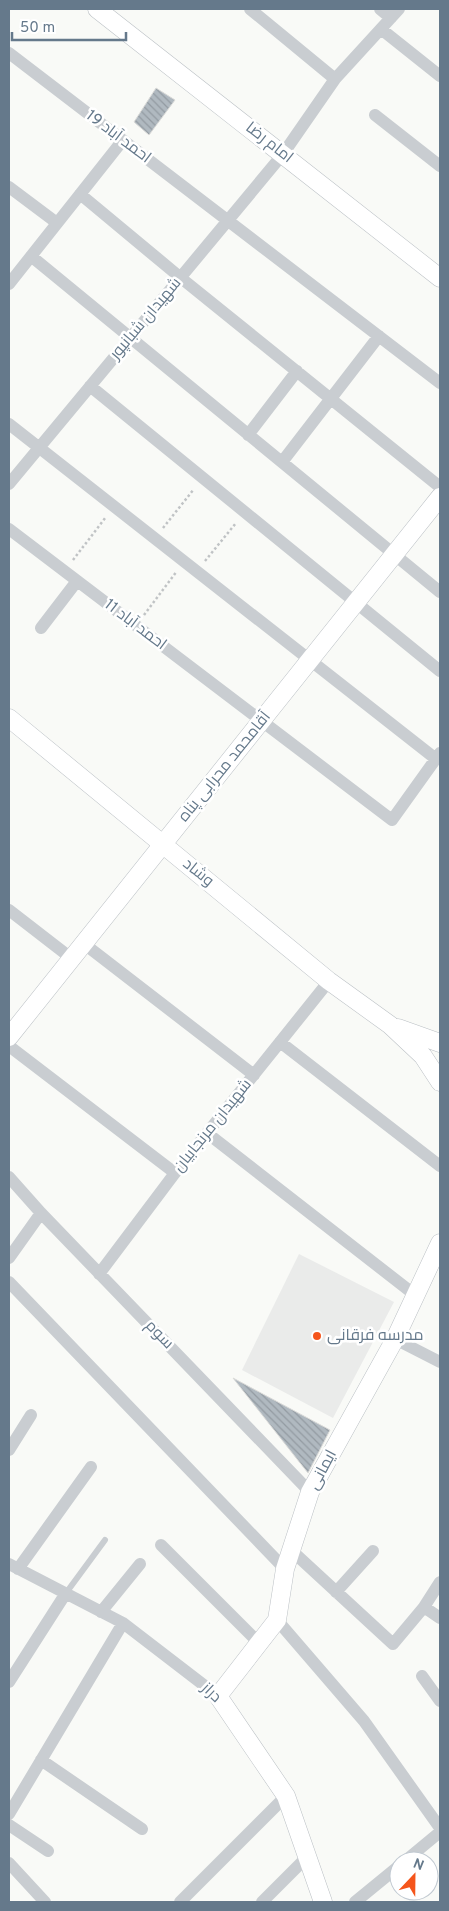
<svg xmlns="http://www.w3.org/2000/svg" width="449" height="1911" font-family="Overpass,Cairo,sans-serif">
  <defs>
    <pattern id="building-back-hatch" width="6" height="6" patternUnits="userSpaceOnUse" patternTransform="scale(1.25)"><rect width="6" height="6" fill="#b0b9c0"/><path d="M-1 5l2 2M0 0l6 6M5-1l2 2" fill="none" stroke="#939ba2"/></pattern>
  </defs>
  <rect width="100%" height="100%" fill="#f9faf7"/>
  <path fill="#eaebea" d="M299,1254L394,1302L333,1418L242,1370Z"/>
  <path fill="url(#building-back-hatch)" stroke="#dbdbd9" d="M156,88L175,100L149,135L134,122Z
    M233,1378L330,1430L308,1473Z"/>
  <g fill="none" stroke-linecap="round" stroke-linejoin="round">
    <defs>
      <path id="secondary" d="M97,9L440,278
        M9,718L329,981L390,1025L423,1056L440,1082
        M398,1028L440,1043
        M9,1037L440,497
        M323,1902L286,1796L218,1696L277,1620L285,1569L310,1492L395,1339L440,1243"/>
    </defs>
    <use href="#secondary" stroke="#bbc0c5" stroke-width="19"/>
    <path stroke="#c0c3c5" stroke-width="2.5" stroke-dasharray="2.5 2.5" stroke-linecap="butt" d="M163,528L194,489
      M73,560L106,517
      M205,561L236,523
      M144,615L177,571"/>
    <path stroke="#c9cdd1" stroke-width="6" d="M66,1593L105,1540"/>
    <path stroke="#c9cdd1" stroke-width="12" d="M250,9L335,79
      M380,9L391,18
      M381,29L440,76
      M9,53L440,383
      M375,115L440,166
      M9,187L57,223
      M80,194L181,278L440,487
      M31,256L440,592
      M9,284L123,140
      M90,386L440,671
      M9,424L436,759
      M248,435L297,371
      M282,462L379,336
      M9,484L283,154L335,79L399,9
      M9,529L392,820L440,753
      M41,628L77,581
      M9,910L71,958
      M83,943L254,1075
      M280,1042L440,1166
      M9,1046L175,1173
      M207,1133L415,1295
      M9,1177L41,1213L310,1492
      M9,1258L41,1213
      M99,1274L175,1173L329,981
      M9,1282L285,1569
      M395,1339L440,1362
      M9,1450L31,1415
      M161,1545L259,1643
      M291,1550L393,1644L424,1607L440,1582
      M9,1564L123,1623L218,1696
      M18,1569L91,1467
      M336,1592L373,1551
      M424,1607L440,1618
      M101,1612L140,1564
      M277,1620L364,1721L440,1828
      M422,1676L440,1701
      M9,1682L66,1593
      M41,1760L142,1829
      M9,1814L123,1623
      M9,1825L48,1851
      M405,1861L440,1832
      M9,1863L45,1902
      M180,1902L286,1796
      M262,1902L307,1857
      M355,1902L399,1866"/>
    <use href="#secondary" stroke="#fff" stroke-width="18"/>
  </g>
  <circle fill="#f5551b" stroke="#fff" stroke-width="2" cx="317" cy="1336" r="5"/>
  <g text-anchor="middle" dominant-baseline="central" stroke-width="5" stroke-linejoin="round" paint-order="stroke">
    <g font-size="16" fill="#65798b" stroke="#fff">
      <text transform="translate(118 137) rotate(37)">احمد آباد 19</text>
      <text transform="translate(269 143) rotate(38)">امام رضا</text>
      <text transform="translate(146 319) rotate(-50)">شهیدان شبانپور</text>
      <text transform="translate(135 625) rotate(37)">احمد آباد 11</text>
      <text transform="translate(225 767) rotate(-51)">آقامحمد محرابی پناه</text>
      <text transform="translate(198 873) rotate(39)">وشاد</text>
      <text transform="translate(213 1126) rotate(-51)">شهیدان مرنجابیان</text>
      <text transform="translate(159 1335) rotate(46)">سوم</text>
      <text transform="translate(323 1470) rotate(-62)">ایمانی</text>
      <text transform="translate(211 1693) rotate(43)">دراز</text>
    </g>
    <g font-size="16" fill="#65798b" stroke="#fff" text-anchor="start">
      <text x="327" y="1336">مدرسه فرقانی</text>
    </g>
  </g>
  <rect width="449" height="1911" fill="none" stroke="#65798b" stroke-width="20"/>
  <g transform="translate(414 1876) rotate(22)"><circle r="24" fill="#ffffff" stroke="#c1c9d1"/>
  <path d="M0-4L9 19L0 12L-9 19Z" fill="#f5551b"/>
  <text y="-8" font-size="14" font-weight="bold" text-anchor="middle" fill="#65798b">N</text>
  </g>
  <path d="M12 32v8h114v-8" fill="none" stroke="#65798b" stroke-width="2.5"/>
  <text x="20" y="32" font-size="15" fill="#65798b" stroke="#ffffff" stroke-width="4" paint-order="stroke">50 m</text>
</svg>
